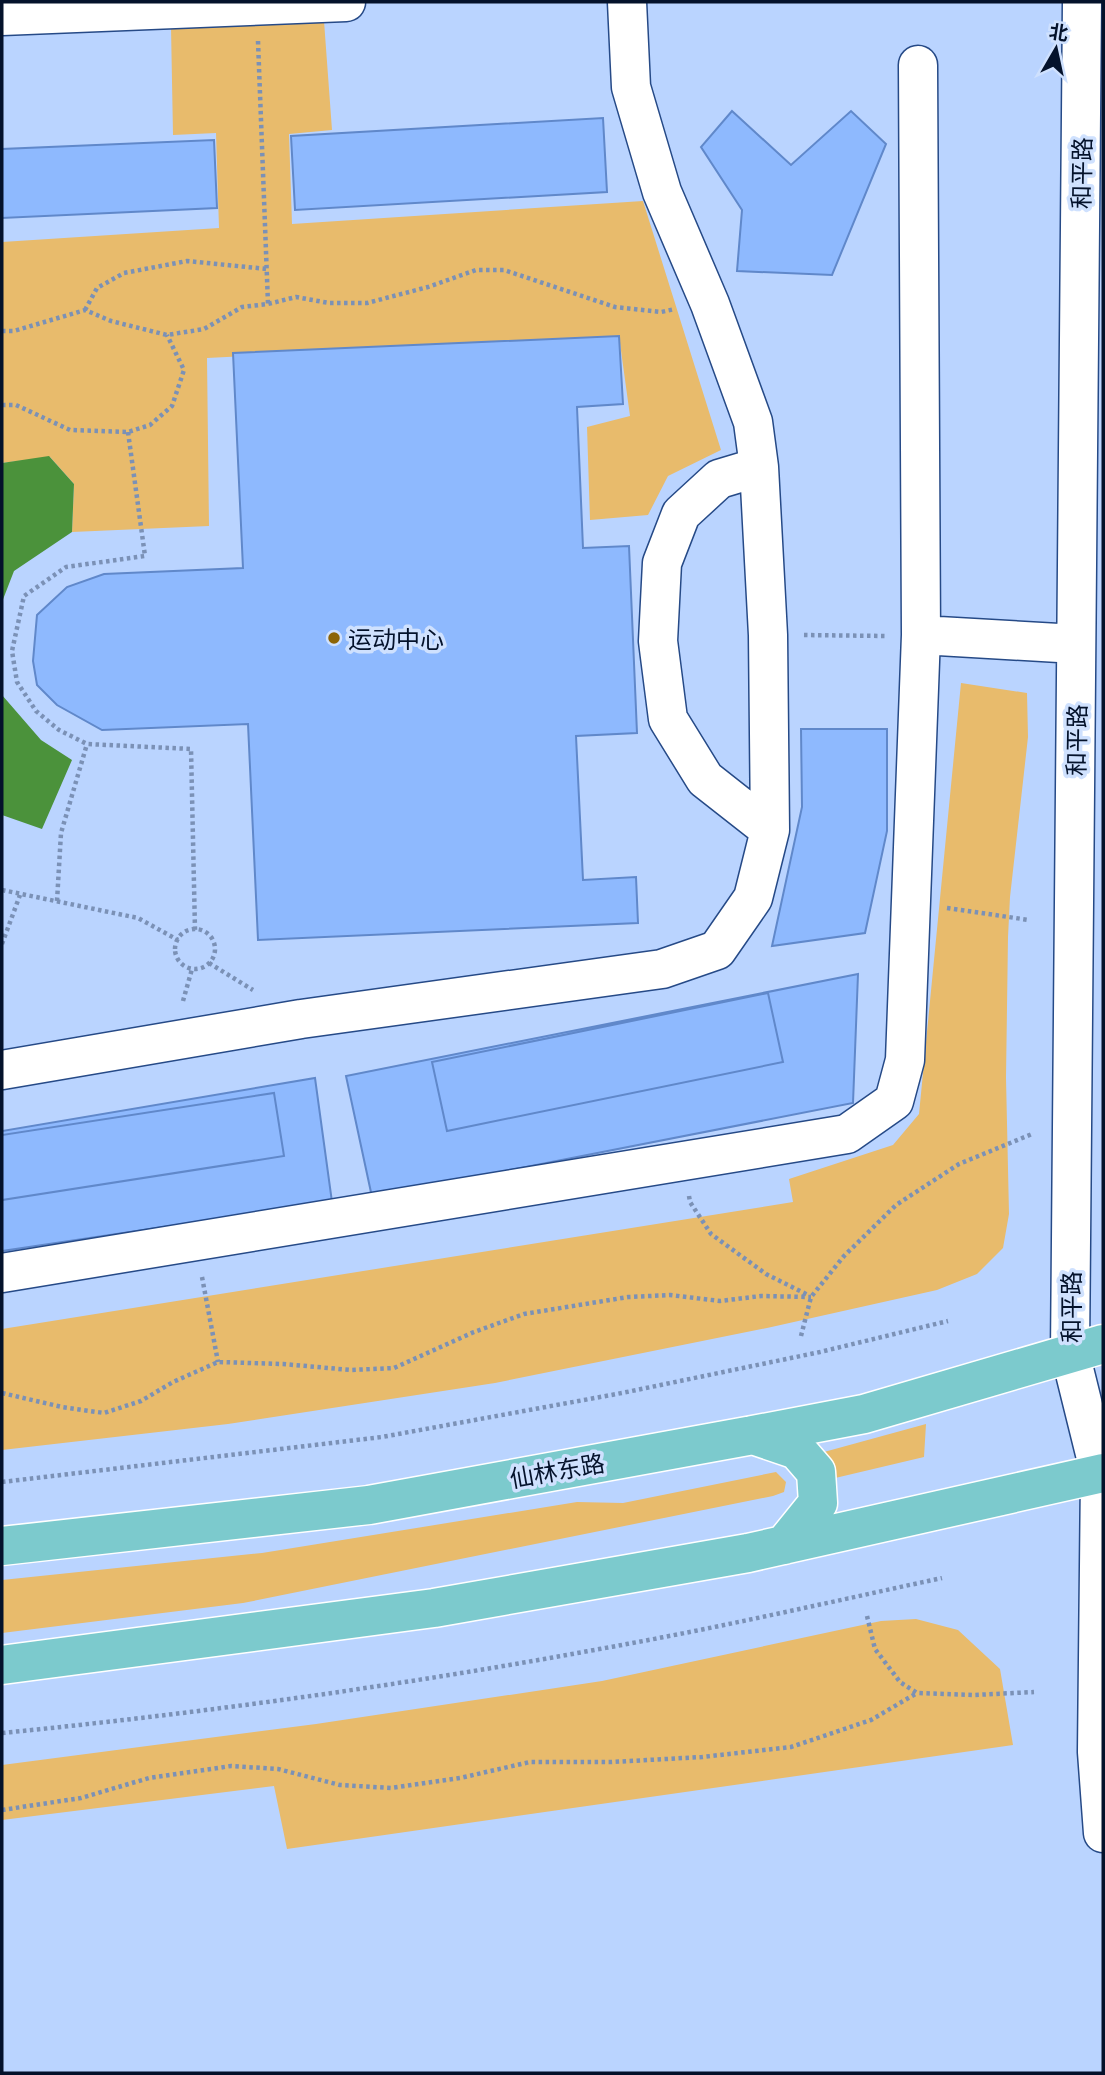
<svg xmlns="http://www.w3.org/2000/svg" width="1105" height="2075" font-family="Barlow,'Noto Sans SC',sans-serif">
  <rect width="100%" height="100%" fill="#bad4ff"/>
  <path fill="#e8bb6c" d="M324,21L332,130L289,134L292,224L643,201L721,450L668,476L648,515L590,520L587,427L630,416L619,336L207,358L209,526L72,532L74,484L50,457L2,463V242L219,228L216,133L173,135L171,27Z
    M961,683L1027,693L1028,737L1010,897L1008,937L1006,1078L1009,1214L1003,1248L977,1274L937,1290L767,1328L495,1383L228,1424L2,1450V1329L793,1202L789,1179L893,1145L919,1114Z
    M926,1424L924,1457L831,1479L833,1463L824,1452Z
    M776,1472L786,1482L784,1492L773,1496L243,1603L2,1633V1580L262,1553L577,1502L623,1503Z
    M916,1619L958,1630L1000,1669L1013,1745L287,1849L274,1786L2,1820V1765L316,1724L602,1681L881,1621Z"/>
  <path fill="#4b923b" d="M49,456L74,484L72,532L14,571L2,602V463Z
    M2,695L41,740L72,760L42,829L2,815Z"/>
  <path fill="#8eb9fe" stroke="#6088ca" stroke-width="2" d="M732,111L791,165L851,111L886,144L832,275L737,271L742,210L701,147Z
    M603,118L607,192L295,210L291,136Z
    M214,140L217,208L2,218V149Z
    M619,336L623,404L577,407L583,548L629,546L637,733L576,736L583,880L636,877L638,923L258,940L248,724L102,730L57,705L37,685L33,661L37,615L67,587L104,574L243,568L233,353Z
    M801,729H887V831L865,933L772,946L802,807Z
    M858,974L853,1103L372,1197L346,1076Z
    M768,993L783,1062L447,1131L432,1062Z
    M315,1078L332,1202L2,1251V1131Z
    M274,1093L284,1156L2,1200V1135Z"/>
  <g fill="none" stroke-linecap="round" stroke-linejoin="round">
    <defs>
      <path id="minor" d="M1082,2L1070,1353L1100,1474
        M2,16L346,2
        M759,467L719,479L681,514L662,563L658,641L668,719L705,779L770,830
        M921,635L1076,644
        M2,1070L301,1019L662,969L717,950L753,898L770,830L768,635L759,467L753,422L710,304L662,192L631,87L627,2
        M2,1273L847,1134L894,1101L905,1060L921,635L918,65
        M1103,1459L1100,1474L1097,1752L1103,1833"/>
      <path id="major" d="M753,1435L797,1450L816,1472L818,1503L784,1545
        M2,1546L369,1505L753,1435L864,1414L1103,1344
        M2,1665L434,1608L748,1553L1103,1473"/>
    </defs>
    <use href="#minor" stroke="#264a87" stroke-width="41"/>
    <use href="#major" stroke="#fff" stroke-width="41"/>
    <path stroke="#7b91b6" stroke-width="4.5" stroke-dasharray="3.5 3.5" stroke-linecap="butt" d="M258,41L268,304
      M85,310L97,288L124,273L187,261L267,269
      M2,331H14L85,310L111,321L167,335L204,329L242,307L268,304L296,297L329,303H367L428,287L476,270H504L615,307L661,312L675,309
      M2,405H16L70,430L128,432L150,425L172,406L184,370L167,335
      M128,432L145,556L66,567L24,596L12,651L17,682L36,711L59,730L87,744L191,749L195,930
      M804,635L886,636
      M2,890L138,918L178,940
      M57,901L61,833L87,744
      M947,908L1029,920
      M175 949a20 20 0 1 1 40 0a20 20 0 1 1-40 0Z
      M2,944L20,895
      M209,963L253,990
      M183,1001L192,969
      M689,1196L690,1202L711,1234L766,1274L808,1295
      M202,1277L218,1362
      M801,1336L811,1297L844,1256L896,1205L959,1164L1032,1134
      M2,1393L62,1407L104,1413L141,1401L173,1382L218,1362L283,1364L351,1370L394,1368L474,1332L524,1314L628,1297L670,1295L720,1301L761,1296L811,1297
      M2,1482L382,1437L622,1393L820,1352L948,1321
      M867,1616L875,1649L900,1682L917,1693L974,1695L1034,1692
      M2,1733C204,1713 405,1685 605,1648C718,1628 830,1602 942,1578
      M2,1810L81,1798L149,1778L231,1766L278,1769L340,1785L391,1788L460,1778L530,1762H612L702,1757L791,1747L871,1720L917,1693"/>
    <use href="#minor" stroke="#fff" stroke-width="38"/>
    <use href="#major" stroke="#7ccacd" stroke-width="38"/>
  </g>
  <circle fill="#8c6406" stroke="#cfe1fe" stroke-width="2.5" cx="334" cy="638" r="7"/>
  <g text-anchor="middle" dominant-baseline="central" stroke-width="7" stroke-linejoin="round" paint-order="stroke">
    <g font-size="24" fill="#04122b" stroke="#cfe1fe">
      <text transform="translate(1081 173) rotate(-89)">和平路</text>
      <text transform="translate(1076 740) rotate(-89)">和平路</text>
      <text transform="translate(1070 1307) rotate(-90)">和平路</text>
      <text transform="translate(557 1470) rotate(-10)">仙林东路</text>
    </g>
    <g font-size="24" fill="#04122b" stroke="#cfe1fe" text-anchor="start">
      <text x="348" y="638">运动中心</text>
    </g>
  </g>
  <rect width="1105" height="2075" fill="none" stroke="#04122b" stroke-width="7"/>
  <g transform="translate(1056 49) rotate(9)" stroke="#cfe1fe" stroke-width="5" paint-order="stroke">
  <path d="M0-5L12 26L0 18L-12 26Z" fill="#04122b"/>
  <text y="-10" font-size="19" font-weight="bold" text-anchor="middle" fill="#04122b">北</text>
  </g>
</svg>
